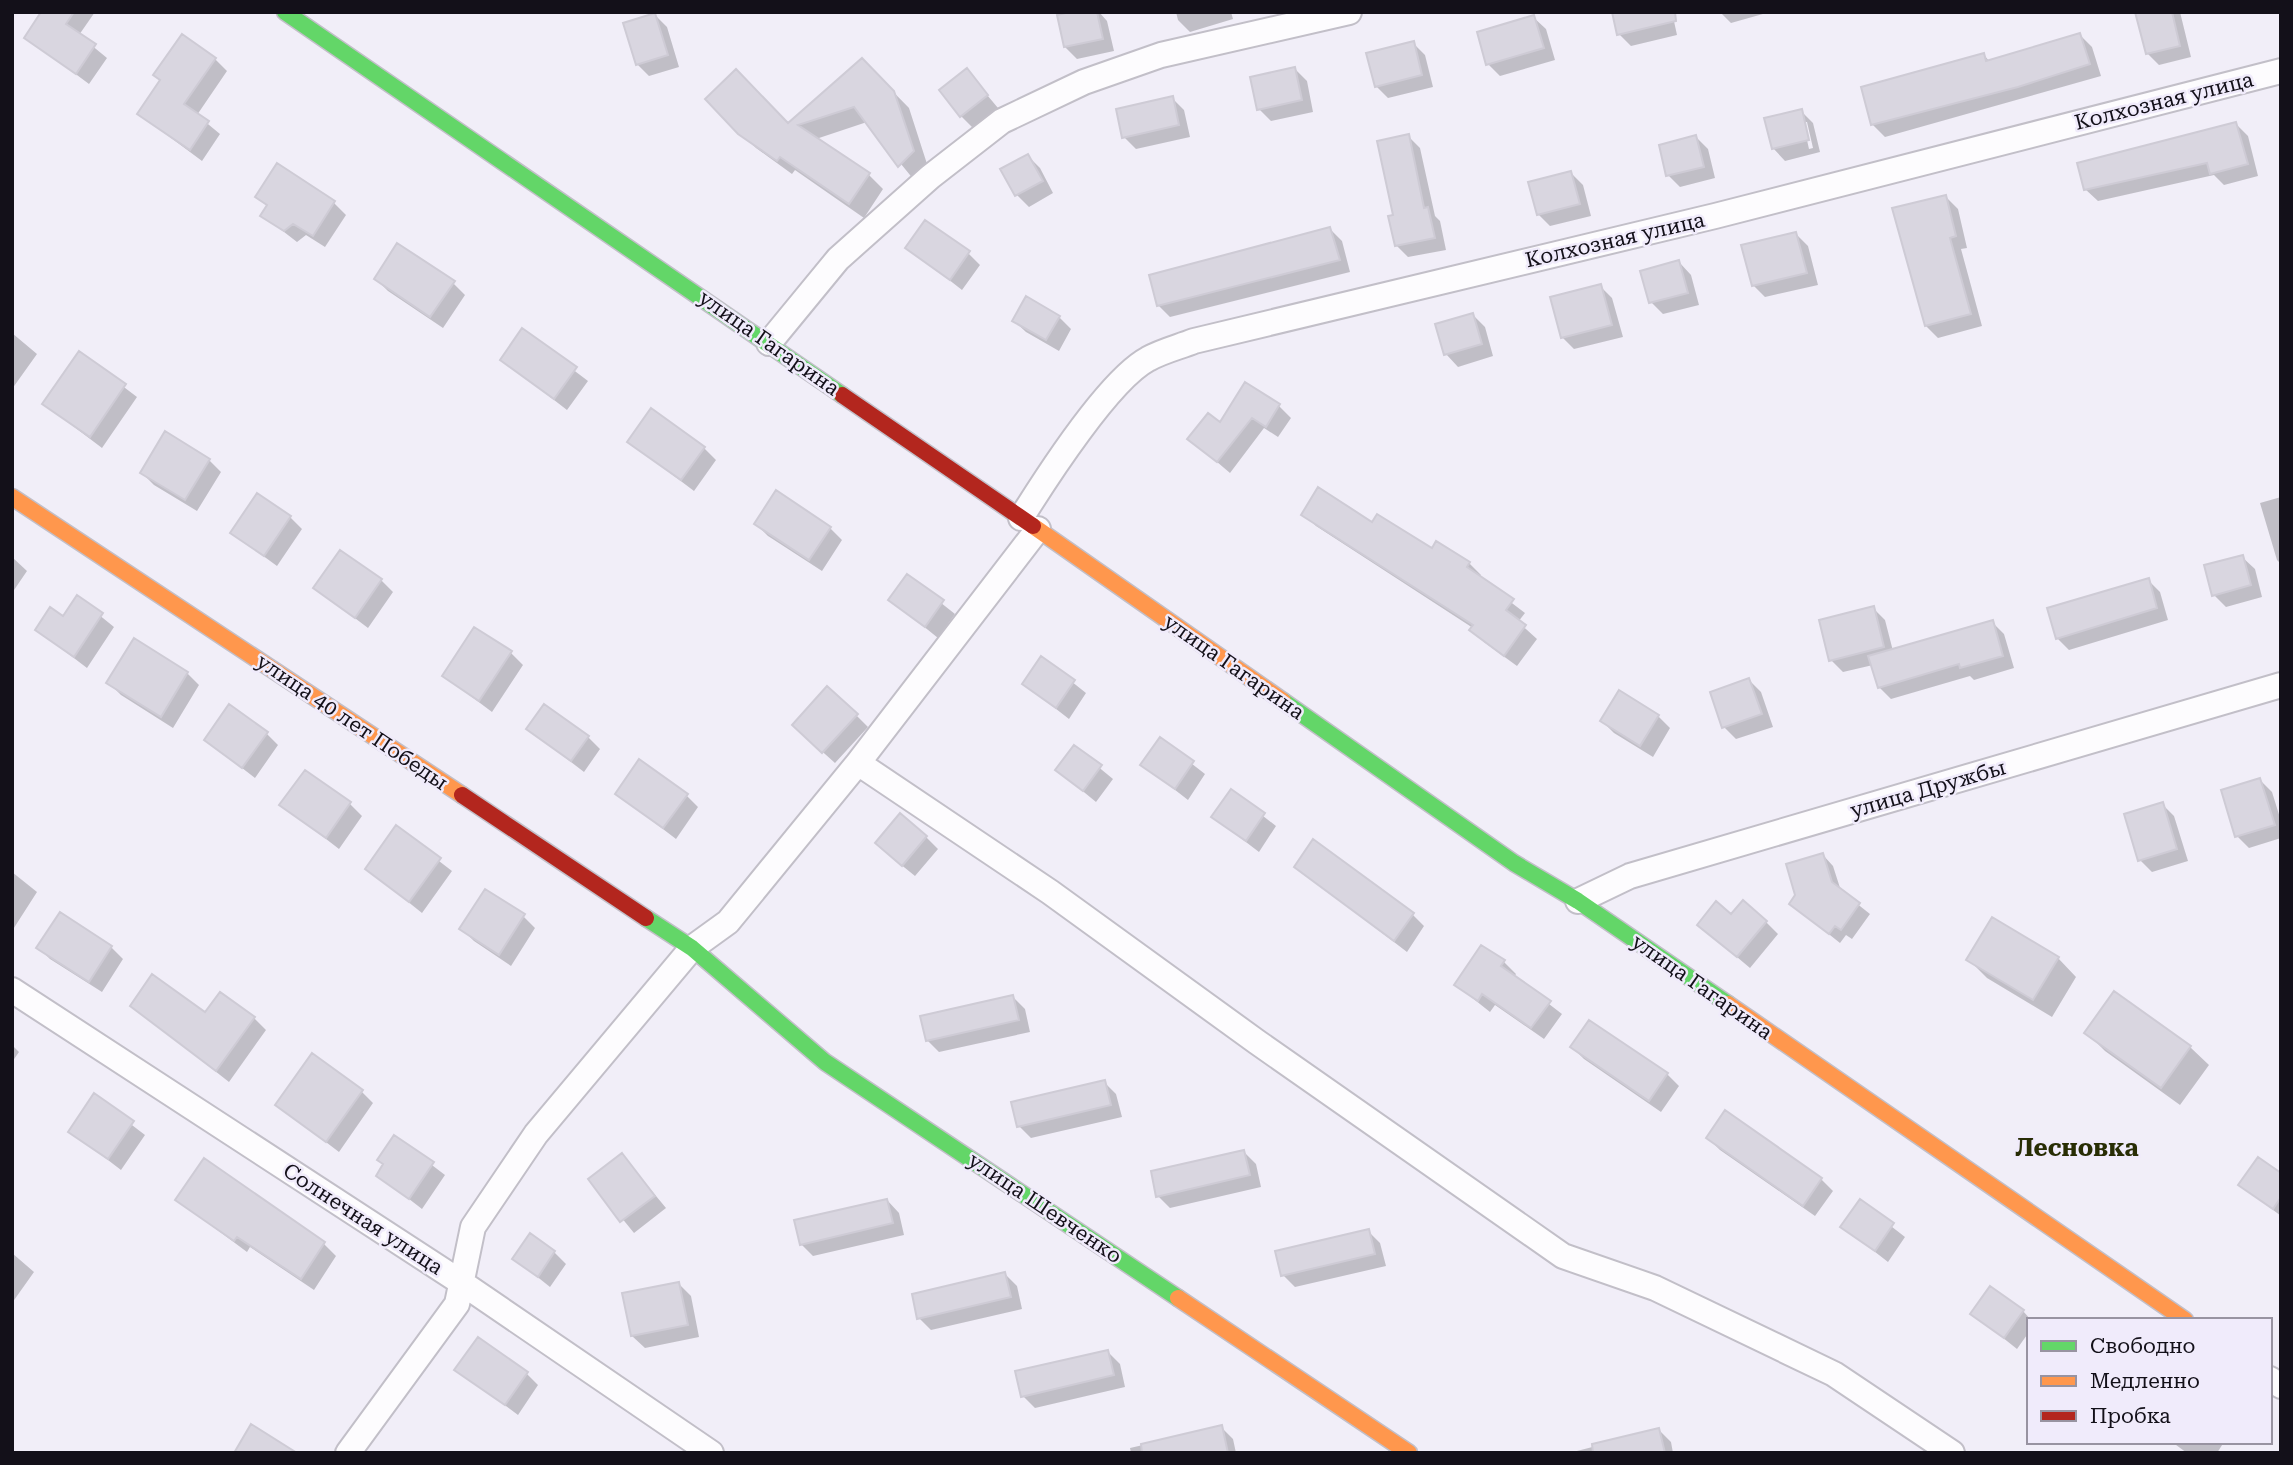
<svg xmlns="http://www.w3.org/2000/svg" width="2293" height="1465" font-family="'Roboto Serif',serif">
  <rect width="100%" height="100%" fill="#f1eef8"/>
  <path fill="#0003" fill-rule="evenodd" d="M43,12H95L79,35L107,58L89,84L26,37Z
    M1078,12H1099L1107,21L1114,51L1077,59L1065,47Z
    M1176,12H1231L1233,19L1190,32L1178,20Z
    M1672,12L1677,35L1631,46L1619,34Z
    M1720,12H1770L1731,23Z
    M2137,12H2180L2191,57L2159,65L2147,53Z
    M655,15L667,27L679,67L649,76L637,64Z
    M1533,17L1546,29L1555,60L1500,76L1488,64Z
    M2080,35L2092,47L2101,76L1885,137L1872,124L1984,55L1990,62Z
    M1413,43L1425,55L1433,87L1388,98L1376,86Z
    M215,59L227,71L197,115L220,134L202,161L139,114L162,81Z
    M862,60L909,108L928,167L914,180L867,122L816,139L869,175L883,189L864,218L795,170L792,174L756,148L707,99L788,125Z
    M1295,69L1307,81L1313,112L1271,121L1259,109Z
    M967,71L998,108L973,128L961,116Z
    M1172,98L1184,110L1190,137L1136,149L1124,137Z
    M1801,111L1813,123L1820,152L1785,161L1773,148ZM1803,122H1807L1813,148L1809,149Z
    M2236,124L2248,136L2258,176L2224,185L2214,175L2098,201L2085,189Z
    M1408,136L1420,148L1435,216L1440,221L1446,250L1408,257L1396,245L1395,216Z
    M1696,137L1708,149L1715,178L1680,187L1668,175Z
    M1028,156L1040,168L1053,193L1029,207L1016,194Z
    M278,166L334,203L346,215L325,247L306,235L297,242L262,215L268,207L257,197Z
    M1571,173L1583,185L1591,216L1550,226L1538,214Z
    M1946,197L1958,209L1967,248L1961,249L1982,326L1938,338L1926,326Z
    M1330,229L1342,241L1350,272L1170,317L1158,305Z
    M1796,234L1808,246L1818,285L1765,297L1753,285Z
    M907,247L968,253L980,265L962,290Z
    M1679,262L1691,275L1699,305L1663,314L1651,302Z
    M376,279L453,283L465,295L443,328L388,291Z
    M1600,286L1612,298L1623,337L1574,349L1562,337Z
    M1473,315L1485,327L1493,356L1458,367L1446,354Z
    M1059,317L1071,329L1059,351L1026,332L1014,321Z
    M522,331L588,381L567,410L502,360Z
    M12,333L37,354L12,389Z
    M79,353L137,397L102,448L44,404Z
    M1279,406L1291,418L1278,437L1264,428L1230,473L1190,439L1220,425Z
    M629,442L704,448L716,460L694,491Z
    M209,460L221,472L197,511L154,485L142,473Z
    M2281,497V564L2277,560L2260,503Z
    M1304,514L1373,524L1469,563L1481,575L1479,578L1525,613L1518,622L1537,639L1517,666L1484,642L1472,630L1473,628L1316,526Z
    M290,517L302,529L277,566L232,533Z
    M756,524L830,528L842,540L822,571L768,536Z
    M12,557L27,571L12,593Z
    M2242,557L2255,569L2262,597L2226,607L2214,595Z
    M907,576L955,614L938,638L891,600Z
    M381,580L393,592L368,628L315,588Z
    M2148,580L2160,592L2168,620L2069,650L2057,638Z
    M77,597L114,627L87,668L37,630L63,618Z
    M1873,608L1885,620L1893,651L1992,622L2004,634L2014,668L1974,680L1970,676L1891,699L1879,687L1873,665L1843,672L1831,660Z
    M475,629L511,653L523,665L492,712L444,676Z
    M1042,658L1086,693L1069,719L1024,684Z
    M187,673L199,685L173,728L121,695L109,683Z
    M1749,680L1761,692L1773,727L1736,739L1724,727Z
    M1620,693L1658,716L1670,728L1653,757L1614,733L1602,721Z
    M856,715L868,727L835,763L806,737Z
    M528,729L588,737L600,749L584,772Z
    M266,733L278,745L255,778L206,740Z
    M1160,739L1205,774L1188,800L1143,765Z
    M1074,747L1113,779L1096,802L1057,770Z
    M2260,780L2272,792L2281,821V838L2249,848L2237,836Z
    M1231,791L1276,826L1259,852L1213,817Z
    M617,794L686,795L698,807L676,839Z
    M350,804L362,816L339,849L282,805Z
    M2162,804L2174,816L2188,861L2152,872L2140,860Z
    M396,828L452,871L422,913L367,869Z
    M926,837L938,849L915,876L889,855Z
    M1823,855L1833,866L1841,891L1870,914L1852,939L1846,935L1840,943L1791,904Z
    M1296,867L1412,914L1424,926L1407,952Z
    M12,872L37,892L12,931Z
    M523,916L535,928L511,966L474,941L462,929Z
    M1731,916L1766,922L1778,934L1750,968L1712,936Z
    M38,947H111L123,959L102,992L50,959Z
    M2058,958L2076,977L2052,1017L1987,978L1969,960Z
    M1504,962L1516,974L1514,977L1562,1014L1544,1039L1495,1005L1490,1012L1456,985Z
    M2115,994L2190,1047L2209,1065L2180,1105L2105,1051L2087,1033Z
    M1013,997L1025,1009L1030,1032L939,1052L927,1040Z
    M132,1006L254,1018L266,1030L229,1082Z
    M1589,1022L1667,1074L1679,1086L1661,1112L1584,1059L1572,1047Z
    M12,1045L19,1052L12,1062Z
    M1104,1082L1116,1094L1122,1117L1031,1138L1019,1126Z
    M361,1091L373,1103L339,1152L277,1105Z
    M94,1096L145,1135L121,1170L70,1131Z
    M395,1137L445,1175L422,1209L378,1175Z
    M1708,1138L1821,1179L1833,1191L1815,1216L1720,1150Z
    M1244,1152L1256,1164L1261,1187L1170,1208L1158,1196Z
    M622,1155L666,1208L634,1233L590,1179Z
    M204,1161L324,1244L336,1256L314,1290L250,1247L247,1252L177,1200Z
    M2281,1175V1216L2240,1185Z
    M887,1200L899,1213L904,1235L813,1256L801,1244Z
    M1860,1202L1905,1237L1888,1262L1843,1227Z
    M1368,1231L1380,1243L1386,1266L1295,1287L1283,1275Z
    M554,1252L566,1264L550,1287L515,1259Z
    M12,1253L34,1272L12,1303Z
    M1005,1274L1017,1286L1022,1309L931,1330L919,1318Z
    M679,1284L691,1296L699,1337L645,1348L632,1336Z
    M2023,1311L2031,1320H2029V1332L2017,1349L1973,1314Z
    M1108,1352L1120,1364L1125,1387L1035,1408L1023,1396Z
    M457,1370L526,1373L538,1385L518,1415Z
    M1221,1427L1233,1439L1236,1453H1131L1130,1448Z
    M1659,1430L1671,1442L1673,1453H1569Z
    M2172,1442H2224L2217,1453H2187Z"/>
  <path fill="#d9d6e0" stroke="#cecbd5" stroke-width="2" d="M41,12H74L66,24L96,44L76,74L24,38Z
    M1070,12H1097L1103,39L1064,47L1057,15Z
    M1612,12H1675L1676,21L1617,35Z
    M2135,12H2172L2180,46L2146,54Z
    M655,13L668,55L636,65L623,23Z
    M1534,15L1544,48L1486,65L1477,32Z
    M2080,33L2090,64L2018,87L1871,125L1861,87L1984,53L1986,61Z
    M182,34L216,58L184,104L209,121L190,150L137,114L160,80L153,75Z
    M1414,41L1422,75L1375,87L1366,53Z
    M862,58L894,91L914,151L898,167L854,107L798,125L870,173L849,204L780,157L777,161L738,134L705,99L736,69L788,123Z
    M1295,67L1302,100L1257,110L1250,77Z
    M967,68L988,95L960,117L939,90Z
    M1173,96L1179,125L1122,138L1116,109Z
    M1802,109L1809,140L1772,149L1764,118Z
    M2236,122L2248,164L2210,174L2207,163L2084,190L2077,163Z
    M1409,134L1424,208L1428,207L1435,238L1395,246L1388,216L1393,215L1377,141Z
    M1696,135L1704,167L1666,176L1659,145Z
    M1028,154L1043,181L1015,196L1000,169Z
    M277,163L335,201L313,236L293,224L284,231L260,216L267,205L255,197Z
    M1571,171L1580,204L1537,215L1528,182Z
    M1946,195L1956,236L1950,238L1971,314L1925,326L1892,208Z
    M925,220L970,251L950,280L905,248Z
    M1330,227L1340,260L1157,306L1149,275Z
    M1796,232L1807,273L1752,286L1741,245Z
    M397,243L455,281L430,317L374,279Z
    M1679,260L1688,293L1649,303L1640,271Z
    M1601,284L1612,325L1561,338L1550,297Z
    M1026,296L1060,316L1046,340L1012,321Z
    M1473,313L1482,344L1444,355L1435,324Z
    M522,328L577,367L554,399L500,360Z
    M79,351L126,384L90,437L42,404Z
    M1245,382L1280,404L1266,427L1252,418L1217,462L1187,439L1208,413L1220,422Z
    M651,408L705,447L681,480L627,442Z
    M165,431L210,459L185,500L140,473Z
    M1318,487L1372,522L1377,514L1432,548L1436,541L1470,562L1467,567L1514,599L1506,610L1526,625L1504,656L1469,630L1473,625L1301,515Z
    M776,490L831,527L809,560L754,524Z
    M257,493L291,516L264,556L230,533Z
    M340,550L382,579L355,618L313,588Z
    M2243,555L2251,585L2212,596L2204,565Z
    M907,574L944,600L925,627L888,600Z
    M2149,578L2157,608L2056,639L2047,608Z
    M77,595L103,613L74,657L35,630L50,607L63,616Z
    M1874,606L1884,647L1829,661L1819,620Z
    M1993,620L2003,656L1960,668L1959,664L1878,688L1868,656Z
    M474,627L512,651L479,701L442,676Z
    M134,638L188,672L161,717L106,683Z
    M1041,656L1075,680L1056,708L1022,684Z
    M1749,678L1762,714L1722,728L1710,692Z
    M827,686L858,714L822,753L792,725Z
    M1619,690L1659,715L1640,746L1600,721Z
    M229,704L268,732L242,768L204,740Z
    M544,704L589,736L571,761L526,729Z
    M1160,737L1194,761L1175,789L1140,765Z
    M1074,745L1102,765L1083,791L1055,770Z
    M639,759L688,794L663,828L615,794Z
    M305,770L351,802L326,838L279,805Z
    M2260,778L2275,825L2235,837L2221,790Z
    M1231,789L1265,813L1246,841L1211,817Z
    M2163,802L2177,849L2138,861L2124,814Z
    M900,813L927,836L902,866L875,843Z
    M396,825L441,858L409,902L365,869Z
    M1313,839L1414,913L1394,941L1294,867Z
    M1823,853L1832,882L1860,903L1841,930L1835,926L1829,934L1789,904L1795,895L1786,864Z
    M485,889L525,914L499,955L459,929Z
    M1743,900L1767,921L1737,957L1697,925L1716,901L1731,914Z
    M60,912L112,946L89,982L36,948Z
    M1992,917L2059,957L2033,1000L1966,960Z
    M1481,945L1505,960L1501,966L1551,1001L1531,1028L1482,994L1478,1001L1454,985Z
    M152,974L205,1012L220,992L255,1017L216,1071L130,1006Z
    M2114,991L2191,1046L2161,1088L2084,1033Z
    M1013,995L1019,1020L926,1041L920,1016Z
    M1589,1020L1668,1073L1649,1101L1570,1047Z
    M312,1053L363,1090L326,1142L275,1105Z
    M1105,1080L1111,1105L1017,1127L1011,1102Z
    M94,1093L134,1121L108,1159L68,1132Z
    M1725,1110L1822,1178L1803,1206L1706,1138Z
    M394,1135L434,1162L409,1199L376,1176L383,1164L377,1160Z
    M1244,1150L1250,1175L1156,1197L1151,1171Z
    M622,1153L655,1196L620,1222L588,1179Z
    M2258,1157L2281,1173V1197L2273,1209L2238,1185Z
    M204,1158L325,1242L301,1279L237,1237L234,1241L175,1200Z
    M887,1199L893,1223L800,1245L794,1220Z
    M1860,1199L1894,1223L1875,1251L1840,1227Z
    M1369,1229L1375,1254L1281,1276L1275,1251Z
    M530,1233L555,1251L538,1277L512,1259Z
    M1005,1272L1011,1297L917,1319L912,1294Z
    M679,1282L688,1325L631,1336L622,1293Z
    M1990,1286L2024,1310L2004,1338L1970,1314Z
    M478,1337L528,1372L505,1405L454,1370Z
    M1108,1350L1114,1375L1021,1397L1015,1371Z
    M251,1424L297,1453H234Z
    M1222,1425L1228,1453H1142L1141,1444Z
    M1659,1428L1665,1453H1593L1592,1444Z"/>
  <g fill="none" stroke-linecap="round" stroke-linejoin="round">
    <defs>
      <path id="street" d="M769,343L838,259L930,177L1002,121L1084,82L1161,55L1349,12
        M1021,518C1046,478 1109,380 1148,359C1162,351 1179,347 1194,341L1715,216L2281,71
        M858,763L1050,892L1257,1042L1563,1256L1655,1288L1834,1374L1952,1453
        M1578,901L1630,876L2281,685
        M12,990L462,1283L711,1453
        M2270,1379L2281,1386
        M348,1453L457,1304L473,1227L536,1134L692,948L728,922L858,763L1038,529"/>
      <path id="fast" d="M285,12L842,395
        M1283,701L1514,863L1578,901L1728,1004
        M646,918L692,948L825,1062L1178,1298"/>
      <path id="slow" d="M12,497L462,795
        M1033,526L1283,701
        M1728,1004L2185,1320
        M1178,1298L1409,1453"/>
      <path id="jam" d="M842,395L1033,526
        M462,795L646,918"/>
    </defs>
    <use href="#street" stroke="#c2bfc8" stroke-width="28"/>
    <use href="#fast" stroke="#c2bfc8" stroke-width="19"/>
    <use href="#slow" stroke="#c2bfc8" stroke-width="19"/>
    <use href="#jam" stroke="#c2bfc8" stroke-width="19"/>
    <use href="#street" stroke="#fdfcfe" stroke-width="24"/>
    <use href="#fast" stroke="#63d668" stroke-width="16"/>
    <use href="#slow" stroke="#ff974d" stroke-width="16"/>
    <use href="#jam" stroke="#b3261e" stroke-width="16"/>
  </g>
  <g text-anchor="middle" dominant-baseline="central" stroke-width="5" stroke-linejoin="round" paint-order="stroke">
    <g font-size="21" fill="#131019" stroke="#f0ebfb">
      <text transform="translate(2164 101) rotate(-14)">Колхозная улица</text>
      <text transform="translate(1615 240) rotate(-13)">Колхозная улица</text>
      <text transform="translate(769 343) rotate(35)">улица Гагарина</text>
      <text transform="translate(1234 667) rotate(35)">улица Гагарина</text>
      <text transform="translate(352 722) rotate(34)">улица 40 лет Победы</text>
      <text transform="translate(1928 789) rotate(-16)">улица Дружбы</text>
      <text transform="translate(1702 987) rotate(35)">улица Гагарина</text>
      <text transform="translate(1045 1208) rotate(34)">улица Шевченко</text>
      <text transform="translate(363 1219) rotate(33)">Солнечная улица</text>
    </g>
    <g font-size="24" font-weight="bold" fill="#282d05" stroke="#f0ebfb">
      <text x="2077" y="1148">Лесновка</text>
    </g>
  </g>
  <rect width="2293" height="1465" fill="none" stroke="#131019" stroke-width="28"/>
  <rect x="2027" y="1318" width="245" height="126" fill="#f0ebfb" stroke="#9893a1" stroke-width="2"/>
  <rect x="2041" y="1341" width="35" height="10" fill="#63d668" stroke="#9893a1" stroke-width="2"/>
  <text x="2090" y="1353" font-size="21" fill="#131019">Свободно</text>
  <rect x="2041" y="1376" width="35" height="10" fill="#ff974d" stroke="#9893a1" stroke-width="2"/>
  <text x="2090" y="1388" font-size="21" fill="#131019">Медленно</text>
  <rect x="2041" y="1411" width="35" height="10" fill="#b3261e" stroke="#9893a1" stroke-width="2"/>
  <text x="2090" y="1423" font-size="21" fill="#131019">Пробка</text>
</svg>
